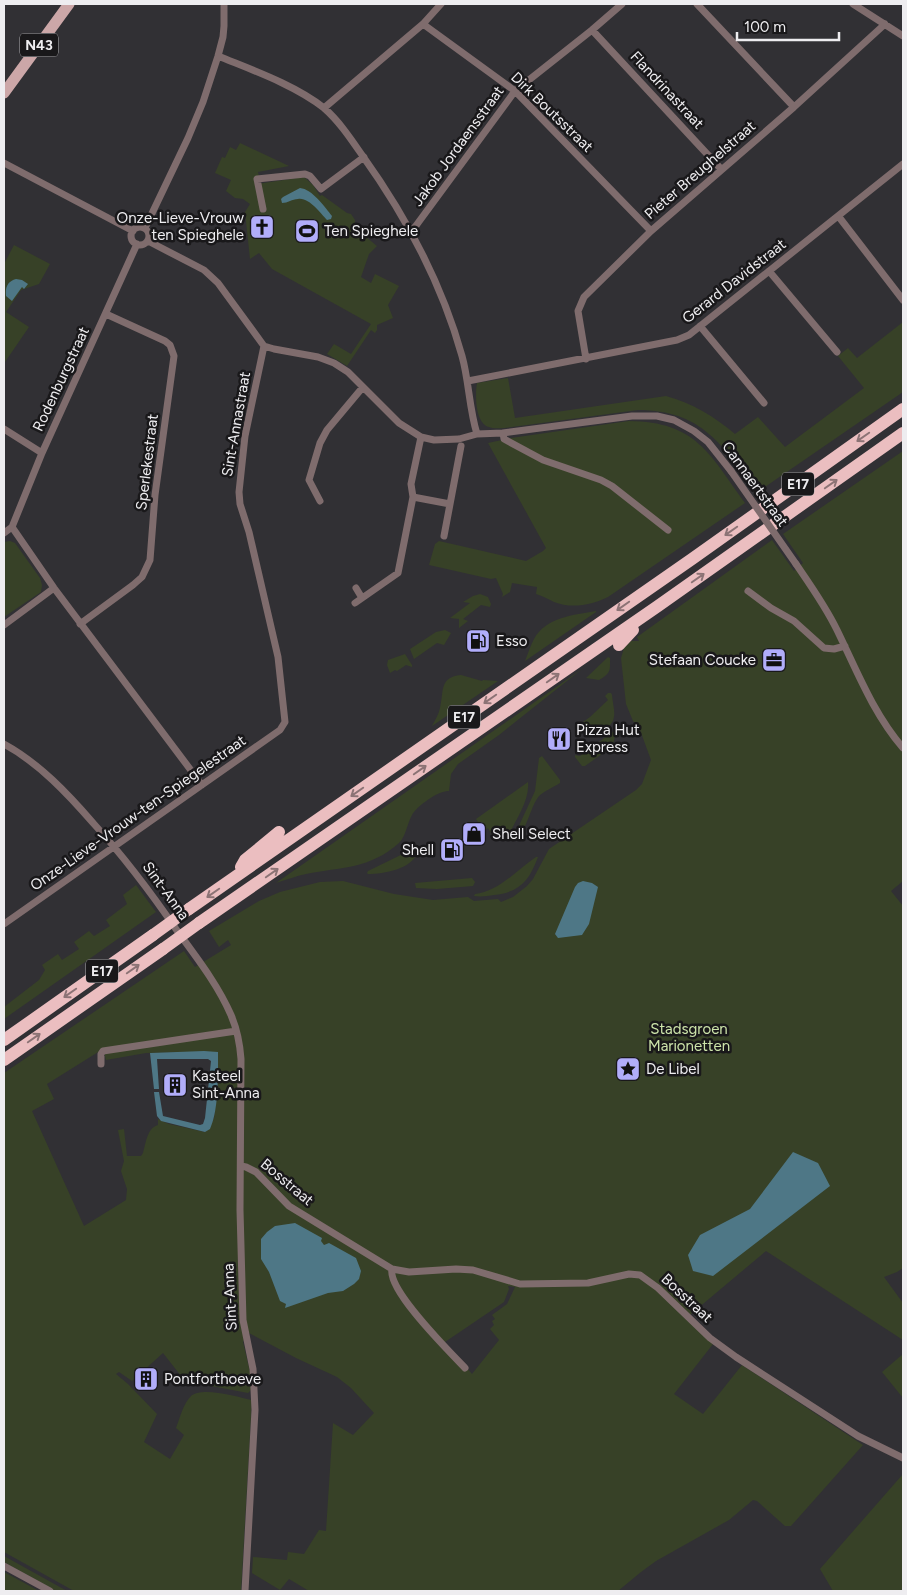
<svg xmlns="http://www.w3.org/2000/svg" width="907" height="1595" font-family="Figtree,sans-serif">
  <rect width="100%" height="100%" fill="#313034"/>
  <path fill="#374127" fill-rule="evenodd" d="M240,143L289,166L258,172L259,176L257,184L304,177L313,185L320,196L322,195L347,213L351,214L355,220V228L377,246L369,254L361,277L371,283L375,274L399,286L388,305L393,318L377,325V330L375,333L371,330L347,366L327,354L334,344L351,354L371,324L272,269L259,253L250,259L245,212L250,204L243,199L235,198L226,191L231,180L215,173L222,157L225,158L230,147L236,150Z
    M14,245L50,264L39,284L21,290L6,312L29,327L5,362L4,264Z
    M903,322V392L756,493C724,446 702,410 638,410L505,428C500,428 493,429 489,427C475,423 475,395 477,383L508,378L515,418L666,396C692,403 715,417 735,434L758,417L785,447L864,388L838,356L848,348L857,358Z
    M629,421C696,422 709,453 745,503L608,597C592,605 571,609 554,602C548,599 543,596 536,594L537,587L512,583L510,592L502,597L503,594L496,578L491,579L429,565L435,544L439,541L526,561L543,551L546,548L488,443L511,438Z
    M903,451V881L891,891L903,906V1268L897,1272L884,1277L903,1303V1340L766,1251L691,1314L688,1321L713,1344L674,1394L703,1414L742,1365L863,1445L791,1526H785L757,1501L753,1500L729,1520L656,1561L641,1572L618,1591H309L289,1579L280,1590L252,1573L253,1557L287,1560L288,1552L304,1554L319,1530L326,1531L333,1423L353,1435L374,1413L351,1388L337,1377L296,1358L249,1333L243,1342L251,1376V1390L248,1393L185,1381L163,1353L132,1381L119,1372L116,1374L128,1384L157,1414L144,1442L170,1459L184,1435L176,1428C180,1418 183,1404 191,1396C202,1386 238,1397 252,1400L241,1591H74L4,1552V1073L184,951L195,967L231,945L228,940L219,947L209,931L259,901L280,892L320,882L343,881L394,894L433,900L468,897L474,901L498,899L501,902L513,897L527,886L533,879L549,849L636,790L642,784L651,760L640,730L633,721L626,704L621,658L624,648L631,641H639L637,637L772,540L794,571L803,563L783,534ZM103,1049L106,1060L146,1053L218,1052V1080L214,1118L205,1132L169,1124L158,1119V1125C147,1128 146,1143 143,1153L141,1156H127L124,1129L118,1130L124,1161L121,1171L127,1189L126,1200L84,1226L32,1111L54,1099L47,1084ZM508,1286L515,1287L507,1304L492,1315L495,1319L492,1321L494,1325L490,1329L499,1340L472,1374L445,1342L504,1302L509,1289Z
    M10,541L15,543L40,578L42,585L41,592L4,617V542Z
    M480,594L488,597L491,604L490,607L481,605L463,619L468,621L459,628V619L450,618L470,603L463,602L473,596Z
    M596,611V612L525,661C528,654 530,646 534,639C546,617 574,615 596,611Z
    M445,630L451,633L444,645L437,643L414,659L410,649L436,632Z
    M405,654L412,665V667L406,665L397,671L395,670L390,673L387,665L388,660Z
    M608,657L610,658C610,671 611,673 599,680L586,678Z
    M582,669L499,735L458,764L451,774L449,791C439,790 417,806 412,815C407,824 406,836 399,843C370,869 341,867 306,874C296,876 286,880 276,883Z
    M461,675L482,681L483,680L498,681L432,726C435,720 439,714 440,708C444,692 439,677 461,675Z
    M608,693H611L612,695C613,709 619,719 606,729L603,725L586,736L582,731L586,728L583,722L590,717L608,700L605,696Z
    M614,731L616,733L613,744L609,749L585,766H582L575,757V755L580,756Z
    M542,756L560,780V783C554,787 544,791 539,796C530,807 527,831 516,838L517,830L535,791L539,758Z
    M528,782C530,800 516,819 509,835L501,829L492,835L488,828L484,831L476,819Z
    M413,849L418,852C412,869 384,874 368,874L367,873L368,871Z
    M536,857H538C529,881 520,892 494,895C488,896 481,897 474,896L475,894C498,892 517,870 536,857Z
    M472,878L475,882L473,886L437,889L416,888L415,883Z
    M136,885L156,912L4,1019V1007L39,980L45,970L42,965L58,954L62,960L79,949L74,942L89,931L94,936L110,926L106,920L127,904L123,895Z
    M903,1354V1398L882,1372Z
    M903,1474V1591H833L820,1569Z
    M4,1556L67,1591H56L4,1562Z
    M4,1572L39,1591H4Z"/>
  <path fill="#4e7786" d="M300,188C312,189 325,207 332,216L331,219L327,220C320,213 309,197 298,199C292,199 288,203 282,203L281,199L283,197Z
    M16,279L22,280L28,284L24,289L22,287L12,301L6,296C5,287 8,281 16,279Z
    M583,881L592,883L598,887L589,924L582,935L558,938L555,934L575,887L578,883Z
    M204,1051L218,1052C218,1073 219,1110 210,1129L205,1132L161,1121L157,1116L154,1092H159L163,1116L200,1125L203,1124L205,1118L211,1061L208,1059H157L159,1089H154L150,1053Z
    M793,1152L818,1163L830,1186L713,1276L693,1271L688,1255L700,1235L750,1209Z
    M295,1223L322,1238L321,1241L324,1245L329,1243L356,1258L361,1271L359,1279L354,1284L343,1291L328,1293L285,1308L286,1304L280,1301L269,1272L261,1259V1239L267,1232L275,1226Z"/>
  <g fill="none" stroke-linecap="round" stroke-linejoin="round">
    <path stroke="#7f6c6d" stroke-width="7" d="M697,4L794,107
      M853,4L903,36
      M423,24L515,91L651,231
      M592,30L721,169
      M218,56C252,70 295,85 324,108C339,121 351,139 362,155C405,215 442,284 462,356C469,381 469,408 477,434
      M324,108L423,24L441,4
      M4,163L133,231
      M263,209L257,179L305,174L310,176L321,189L364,157
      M839,217L903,300
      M131 236a9 9 0 1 1 18 0a9 9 0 1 1-18 0Z
      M145,228L188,138L203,102L218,56L223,37L224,26V4
      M410,230L415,227L515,91L592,30L622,4
      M769,271L837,352
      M700,326L764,403
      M264,346L274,349L318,357L334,363L348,372L399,423L421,437L434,440L459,439L477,434L503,433L632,416H657L674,420L694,431L708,442L731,471
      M586,359L578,311L584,297L651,231L794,107L885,24
      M468,381L677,340L689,335L903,164
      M4,429L42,453
      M503,433L504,439L543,460L601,480L612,486L668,530
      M421,437L411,484L413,497L450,504
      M320,501L309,480L320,443L327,430L363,387
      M12,527L54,588L202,785
      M4,533L12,527L42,453L137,244
      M444,536L461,446
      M796,564C811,586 826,607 837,630C857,671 873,713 903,748
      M356,588L362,598
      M748,591L771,608L794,621L824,648L834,649L845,646
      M355,603L398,573L413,497
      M80,624L133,585L142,577L150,560L155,495L174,356L170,345L165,341L106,314
      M4,625L54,588
      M4,744C39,763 68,794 94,824C125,858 152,894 178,932C197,958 218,985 231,1015C237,1029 240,1045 241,1059L240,1210L243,1320L253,1369L255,1410L245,1591
      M4,924L280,730L285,722L278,657L249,532L240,504L239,492L245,436L264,346L218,283L204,270L148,241
      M101,1064V1054L103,1051L236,1031
      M241,1166L246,1167L256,1172L289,1206L392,1269L409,1272L456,1269L473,1270L520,1284L588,1283L629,1274L640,1275L658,1288L710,1338L736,1357L858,1436L903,1458
      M392,1269C387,1290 449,1351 465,1368
      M4,1566L50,1591"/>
    <path stroke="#cca7a8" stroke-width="11" d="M4,93L69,4"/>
    <path stroke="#ebbec0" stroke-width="12" d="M619,645L633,630
      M241,867L245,860L279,832
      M189,909L692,559L903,409
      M199,923L658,606L903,433
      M4,1040L153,935
      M4,1060L163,949"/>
    <path stroke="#7f6c6d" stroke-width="7" d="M731,471L796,564"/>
    <path stroke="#ebbec0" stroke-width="12" d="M153,935L189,909
      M163,949L199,923"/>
  </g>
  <defs><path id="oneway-shaft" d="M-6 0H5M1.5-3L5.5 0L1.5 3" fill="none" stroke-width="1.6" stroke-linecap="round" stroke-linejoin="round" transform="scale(1.25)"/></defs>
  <g stroke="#8c7375">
    <use href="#oneway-shaft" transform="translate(863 437) rotate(145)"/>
    <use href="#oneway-shaft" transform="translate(831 484) rotate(-35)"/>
    <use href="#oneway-shaft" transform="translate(731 531) rotate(145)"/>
    <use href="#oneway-shaft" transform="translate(698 578) rotate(-35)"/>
    <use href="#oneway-shaft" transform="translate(623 606) rotate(145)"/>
    <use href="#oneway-shaft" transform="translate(553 678) rotate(-35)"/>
    <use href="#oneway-shaft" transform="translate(490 699) rotate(145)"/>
    <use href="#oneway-shaft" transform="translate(420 770) rotate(-35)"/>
    <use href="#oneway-shaft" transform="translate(357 792) rotate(145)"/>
    <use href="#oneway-shaft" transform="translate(272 873) rotate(-35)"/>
    <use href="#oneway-shaft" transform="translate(213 893) rotate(145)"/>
    <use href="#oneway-shaft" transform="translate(133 969) rotate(-35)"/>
    <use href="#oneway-shaft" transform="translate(70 993) rotate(145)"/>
    <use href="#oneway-shaft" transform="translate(34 1038) rotate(-35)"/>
  </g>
  <defs>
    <symbol id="church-square" viewBox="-11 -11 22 22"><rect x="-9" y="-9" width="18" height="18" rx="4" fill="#b1adfa" stroke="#19181a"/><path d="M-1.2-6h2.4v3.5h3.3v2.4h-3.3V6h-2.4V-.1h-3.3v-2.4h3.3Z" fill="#111"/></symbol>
    <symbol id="stadium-square" viewBox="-11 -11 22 22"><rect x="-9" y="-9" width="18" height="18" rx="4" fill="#b1adfa" stroke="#19181a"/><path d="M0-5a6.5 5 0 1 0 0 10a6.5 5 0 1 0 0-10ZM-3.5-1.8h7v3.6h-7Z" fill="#111"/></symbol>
    <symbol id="fuel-square" viewBox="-11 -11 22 22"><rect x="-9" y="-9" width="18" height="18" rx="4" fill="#b1adfa" stroke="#19181a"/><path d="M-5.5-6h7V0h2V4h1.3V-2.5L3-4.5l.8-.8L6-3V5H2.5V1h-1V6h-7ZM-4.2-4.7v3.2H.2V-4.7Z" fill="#111"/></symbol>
    <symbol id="office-square" viewBox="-11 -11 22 22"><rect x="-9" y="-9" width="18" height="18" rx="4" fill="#b1adfa" stroke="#19181a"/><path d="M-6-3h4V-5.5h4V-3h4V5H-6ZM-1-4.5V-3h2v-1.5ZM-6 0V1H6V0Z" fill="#111"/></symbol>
    <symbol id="restaurant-square" viewBox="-11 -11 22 22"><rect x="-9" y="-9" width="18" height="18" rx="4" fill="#b1adfa" stroke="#19181a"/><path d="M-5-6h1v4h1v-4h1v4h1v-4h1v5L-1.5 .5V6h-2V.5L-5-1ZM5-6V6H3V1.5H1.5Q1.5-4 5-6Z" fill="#111"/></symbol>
    <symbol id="shop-square" viewBox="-11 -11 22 22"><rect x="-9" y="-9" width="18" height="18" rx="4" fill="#b1adfa" stroke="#19181a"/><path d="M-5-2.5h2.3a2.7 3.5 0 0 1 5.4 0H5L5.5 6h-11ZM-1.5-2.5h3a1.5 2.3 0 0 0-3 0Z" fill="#111"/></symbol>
    <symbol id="sight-square" viewBox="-11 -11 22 22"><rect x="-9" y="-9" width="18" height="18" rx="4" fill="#b1adfa" stroke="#19181a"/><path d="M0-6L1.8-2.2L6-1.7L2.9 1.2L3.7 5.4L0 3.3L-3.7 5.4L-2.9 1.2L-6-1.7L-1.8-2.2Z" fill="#111"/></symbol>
    <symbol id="building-square" viewBox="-11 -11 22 22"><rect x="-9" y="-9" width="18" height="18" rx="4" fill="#b1adfa" stroke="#19181a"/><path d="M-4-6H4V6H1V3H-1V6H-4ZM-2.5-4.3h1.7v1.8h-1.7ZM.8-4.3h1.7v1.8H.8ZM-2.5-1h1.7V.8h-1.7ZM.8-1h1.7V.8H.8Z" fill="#111"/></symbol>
  </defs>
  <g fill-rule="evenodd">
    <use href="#church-square" x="248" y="213" width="28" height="28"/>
    <use href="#stadium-square" x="293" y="217" width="28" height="28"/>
    <use href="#fuel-square" x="464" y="627" width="28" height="28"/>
    <use href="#office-square" x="760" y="646" width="28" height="28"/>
    <use href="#restaurant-square" x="545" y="725" width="28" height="28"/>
    <use href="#shop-square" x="460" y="820" width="28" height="28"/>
    <use href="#fuel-square" x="438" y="836" width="28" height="28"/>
    <use href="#sight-square" x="614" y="1055" width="28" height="28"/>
    <use href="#building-square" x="161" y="1071" width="28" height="28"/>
    <use href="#building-square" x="132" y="1365" width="28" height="28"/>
  </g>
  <g text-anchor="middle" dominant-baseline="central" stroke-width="5" stroke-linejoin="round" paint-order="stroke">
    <g fill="#19181a" stroke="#aeadb0" stroke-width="1">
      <rect x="20" y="33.5" width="38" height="23" rx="4"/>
      <rect x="782" y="472.5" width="32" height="23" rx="4"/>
      <rect x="448" y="705.5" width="32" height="23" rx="4"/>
      <rect x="86" y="959.5" width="32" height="23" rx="4"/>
    </g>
    <g font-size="14" font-weight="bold" fill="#eeedf0">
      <text x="39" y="45">N43</text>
      <text x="798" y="484">E17</text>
      <text x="464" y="717">E17</text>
      <text x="102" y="971">E17</text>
    </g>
    <g font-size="15" fill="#eeedf0" stroke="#19181a">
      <text transform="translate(667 90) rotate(47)">Flandrinastraat</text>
      <text transform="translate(552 112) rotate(44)">Dirk Boutsstraat</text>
      <text transform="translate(458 146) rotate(-54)">Jakob Jordaensstraat</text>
      <text transform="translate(700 170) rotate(-41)">Pieter Breughelstraat</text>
      <text transform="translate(734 281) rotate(-38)">Gerard Davidstraat</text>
      <text transform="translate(61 379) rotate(-65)">Rodenburgstraat</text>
      <text transform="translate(236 424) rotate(-80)">Sint-Annastraat</text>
      <text transform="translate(147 462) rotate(-83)">Sperlekestraat</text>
      <text transform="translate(755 484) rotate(54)">Cannaertstraat</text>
      <text transform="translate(138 813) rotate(-35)">Onze-Lieve-Vrouw-ten-Spiegelestraat</text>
      <text transform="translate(166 891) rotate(54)">Sint-Anna</text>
      <text transform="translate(287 1182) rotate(40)">Bosstraat</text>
      <text transform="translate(230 1297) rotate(-93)">Sint-Anna</text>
      <text transform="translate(687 1298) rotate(43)">Bosstraat</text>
    </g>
    <g font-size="15" fill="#eeedf0" stroke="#19181a" text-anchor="start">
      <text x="244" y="218" text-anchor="end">Onze-Lieve-Vrouw<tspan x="244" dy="17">ten Spieghele</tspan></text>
      <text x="324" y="231">Ten Spieghele</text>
      <text x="496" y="641">Esso</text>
      <text x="756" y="660" text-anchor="end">Stefaan Coucke</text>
      <text x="576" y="730">Pizza Hut<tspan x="576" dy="17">Express</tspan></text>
      <text x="492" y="834">Shell Select</text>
      <text x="434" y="850" text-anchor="end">Shell</text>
      <text x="646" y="1069">De Libel</text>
      <text x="192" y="1076">Kasteel<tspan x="192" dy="17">Sint-Anna</tspan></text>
      <text x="164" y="1379">Pontforthoeve</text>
    </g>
    <g font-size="15" fill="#cde4aa" stroke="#19181a">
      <text x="689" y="1029">Stadsgroen<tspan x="689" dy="17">Marionetten</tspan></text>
    </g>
  </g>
  <rect width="907" height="1595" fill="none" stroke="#eeedf0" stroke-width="10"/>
  <path d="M737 32v8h102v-8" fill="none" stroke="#eeedf0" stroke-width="2.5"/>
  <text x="744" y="32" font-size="15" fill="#eeedf0" stroke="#19181a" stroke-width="4" paint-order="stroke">100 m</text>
</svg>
